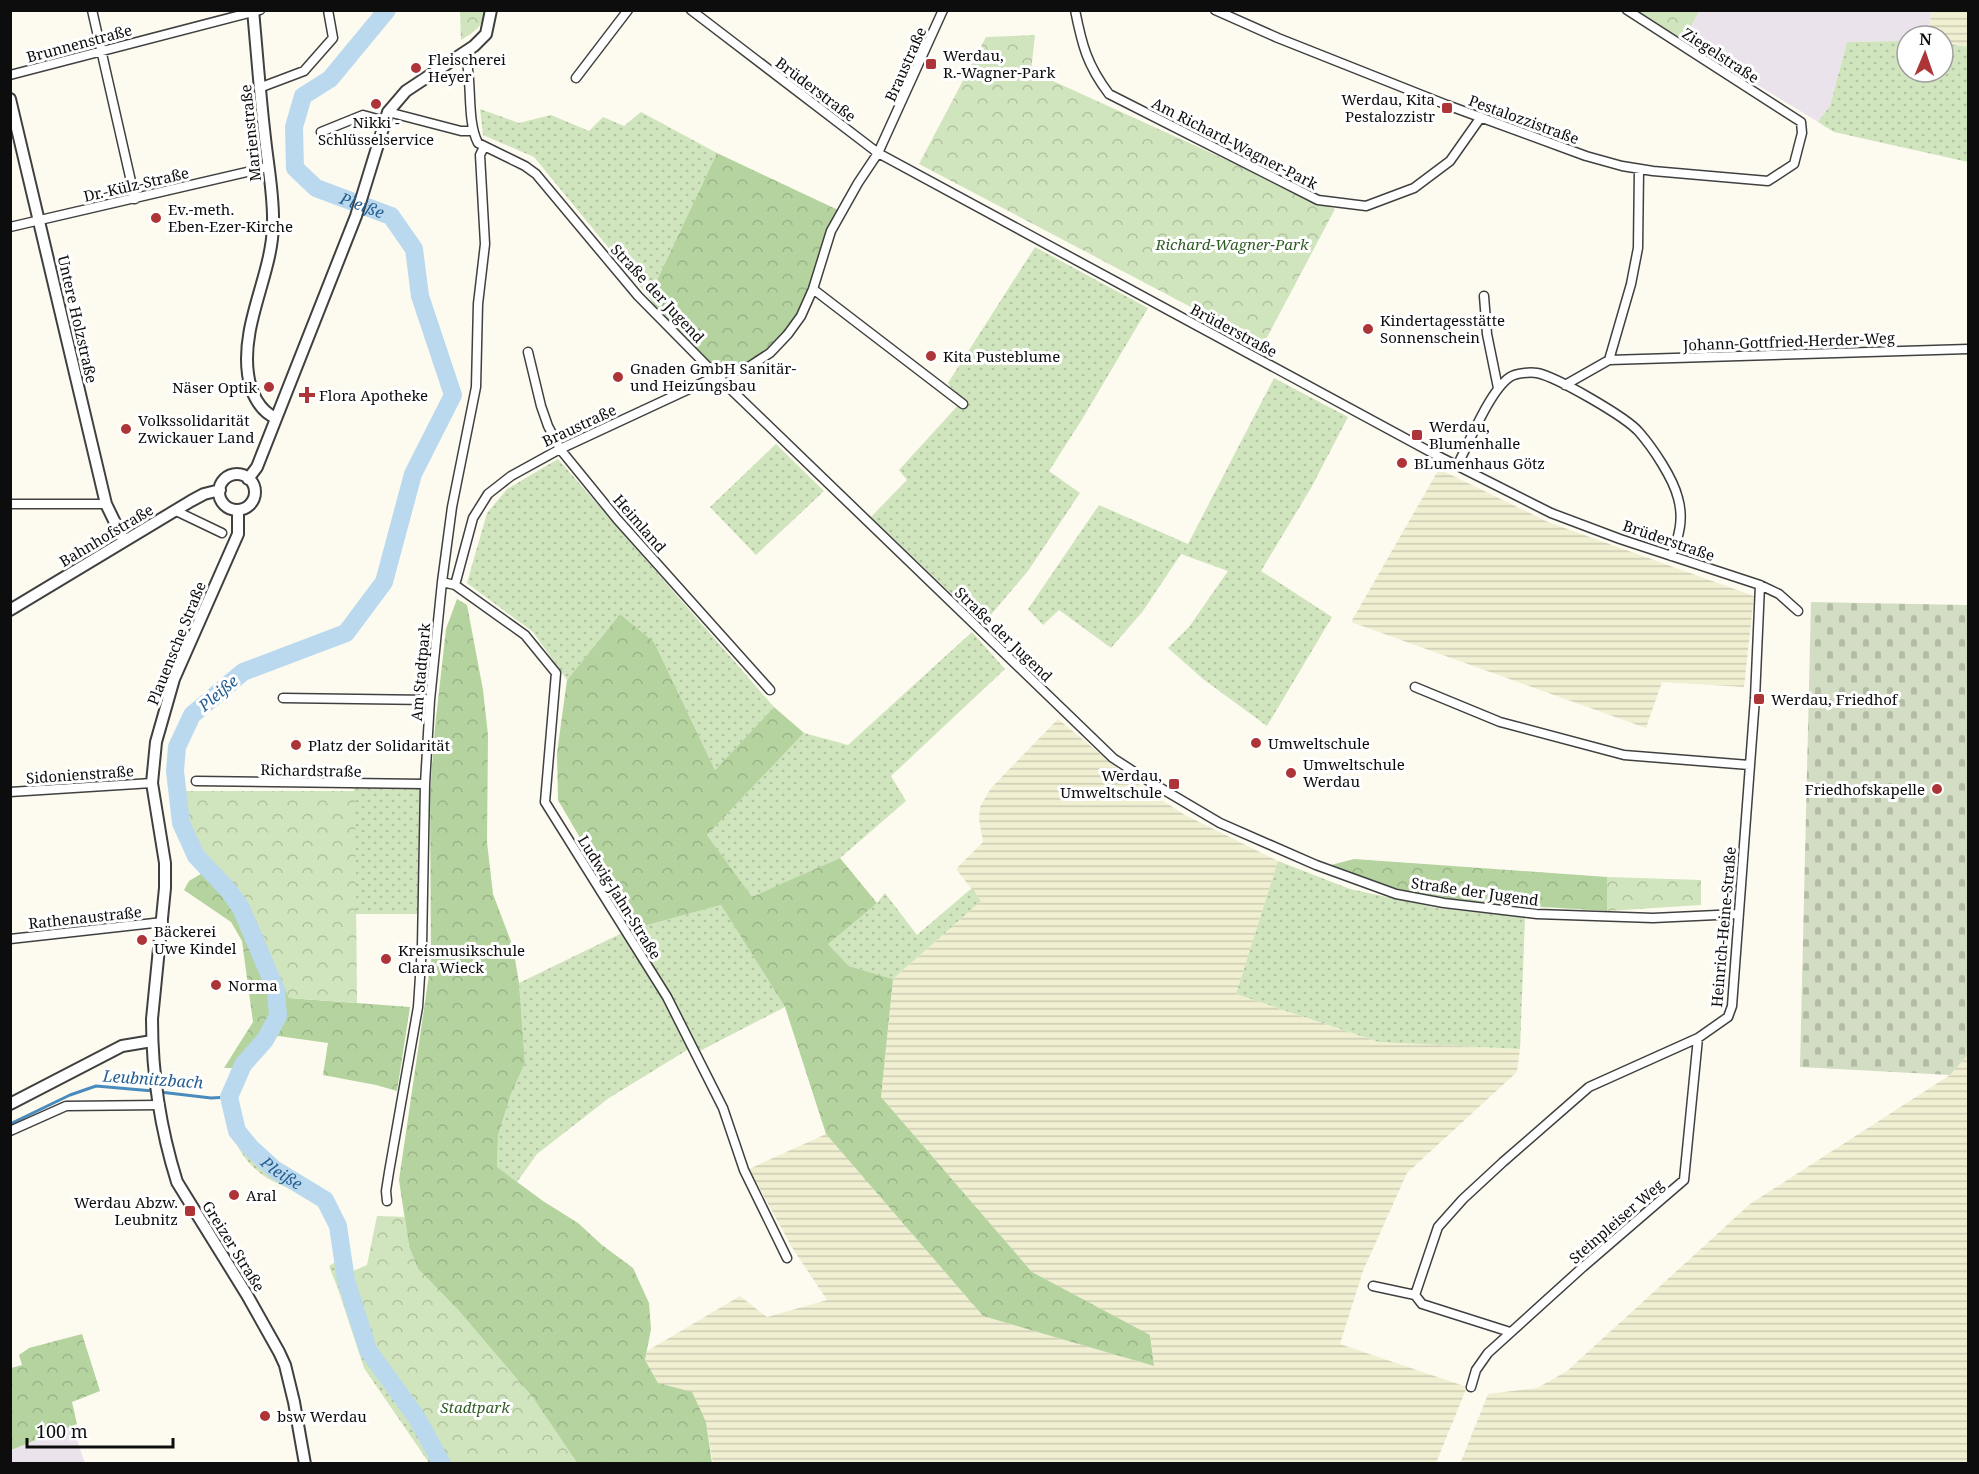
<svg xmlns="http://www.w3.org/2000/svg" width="1979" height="1474" font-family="'Noto Serif',serif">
  <defs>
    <pattern id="farmland-rules" width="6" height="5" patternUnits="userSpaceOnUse" patternTransform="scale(1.5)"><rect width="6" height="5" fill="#f0efd2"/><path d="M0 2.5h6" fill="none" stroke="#cdccb3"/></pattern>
    <pattern id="grass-dots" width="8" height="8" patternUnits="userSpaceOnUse" patternTransform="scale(1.5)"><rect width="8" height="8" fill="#d0e4bd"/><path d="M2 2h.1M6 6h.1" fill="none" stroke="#b1c2a1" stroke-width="1.8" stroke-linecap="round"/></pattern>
    <pattern id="forest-crowns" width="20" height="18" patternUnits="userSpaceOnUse" patternTransform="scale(1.5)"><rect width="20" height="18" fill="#b4d39e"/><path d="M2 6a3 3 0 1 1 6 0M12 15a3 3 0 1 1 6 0" fill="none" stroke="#9ab487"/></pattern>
    <pattern id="cemetery-stones" width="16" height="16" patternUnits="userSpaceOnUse" patternTransform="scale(1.5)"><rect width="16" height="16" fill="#d3ddc3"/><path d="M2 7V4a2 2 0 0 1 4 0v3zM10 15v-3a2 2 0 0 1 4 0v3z" fill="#b4bca6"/></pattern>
    <pattern id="park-crowns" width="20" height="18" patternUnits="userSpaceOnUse" patternTransform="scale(1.5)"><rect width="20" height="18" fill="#d0e4bd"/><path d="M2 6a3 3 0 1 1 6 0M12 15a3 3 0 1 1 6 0" fill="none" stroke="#b1c2a1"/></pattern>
  </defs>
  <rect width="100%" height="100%" fill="#fdfbef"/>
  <path fill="#eae3eb" d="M1699,11H1932L1927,36H1907V41L1847,42L1830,106L1818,122L1684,40Z
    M72,1426L85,1463L11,1464V1450Z"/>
  <path fill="url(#farmland-rules)" d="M1932,11H1968V47L1943,43V36H1927Z
    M1439,469L1548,522L1754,596L1744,687L1662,682L1646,728L1351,622Z
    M1058,719L1128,777L1183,814L1278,861L1236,994L1379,1042L1520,1049L1517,1072L1407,1173L1363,1271L1340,1344L1467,1387L1436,1463H713L706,1422L658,1383L645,1360L647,1351L740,1296L767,1317L827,1300L793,1249L749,1169L826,1134L983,1316L1154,1366L1150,1335L1032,1272L881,1097L893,979L981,901L956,869L983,842L979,819L980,807L991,788Z
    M1968,1055V1463L1460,1464L1488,1394L1537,1388L1567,1371L1750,1204L1950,1075Z"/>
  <path fill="url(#grass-dots)" d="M1907,41V72H1943V43L1968,47V162L1834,132L1818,122L1830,106L1847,42Z
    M480,109L519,123L551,115L589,131L603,117L624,126L641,112L717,153L649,297L534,157L483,135Z
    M1035,247L1148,308L1081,421L1049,471L1080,493L1028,571L983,624L871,517L907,480L899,470L961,402L948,383Z
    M1274,378L1348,417L1311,488L1261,571L1332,617L1267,726L1203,679L1168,648L1189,627L1228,571L1181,554L1143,611L1111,648L1059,610L1043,625L1028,609L1099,505L1188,544Z
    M776,444L824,491L756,555L710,507Z
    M558,459L774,707L715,770L654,642L620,614L567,680L533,632L467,583L487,513L507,489Z
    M972,632L1005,669L891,776L906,801L840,858L752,898L707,835L804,733L848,745Z
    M425,784L420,914H356L354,785Z
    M1278,861L1350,889L1437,908L1525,918L1520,1049L1379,1042L1236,994Z
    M972,888L981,901L893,979L849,966L827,943L877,903L885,893L917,935Z
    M721,905L785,1007L696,1053L692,1047L609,1098L537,1154L517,1182L497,1167L498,1135L511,1094L525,1063L519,983L626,931Z
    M266,1033L278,1036L253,1059L242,1077L235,1101L241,1124L249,1139L270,1158L323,1189L336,1209L345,1235L348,1261L353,1271L367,1331L450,1463H429L364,1368L338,1289L329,1266L337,1261C334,1241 330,1215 313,1202C298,1190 279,1186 264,1176C238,1158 228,1129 223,1100L225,1096L240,1064Z"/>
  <path fill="url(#forest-crowns)" d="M717,153L838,210L801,316L770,353L717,376L666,324L649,297Z
    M457,599L467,605L483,690L488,735L487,842L493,894L513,947L519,983L525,1063L511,1094L498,1135L497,1167L543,1201L578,1223L602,1245L633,1268L649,1303L651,1329L645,1360L658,1383L692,1392L706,1422L712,1463H577L533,1398L458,1310L418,1269L409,1247L399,1180L431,961L430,794L435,727L446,629Z
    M620,614L654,642L715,770L774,707L804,733L707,835L752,897L840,858L877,903L828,944L849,966L893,979L881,1097L1032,1272L1150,1335L1154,1366L983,1316L826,1134L785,1007L721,905L633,929L558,800L557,753L567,680Z
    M1354,859L1607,877V911C1524,905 1406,904 1331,865Z
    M209,869L256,919L289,998L410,1007L397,1091L376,1085L323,1075L328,1043L278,1036L266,1033L237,1068H224L253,1022L242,941L231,922L184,890L189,881Z
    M82,1334L100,1391L72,1402L77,1424L11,1450V1368L22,1365L19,1355L29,1348Z"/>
  <path fill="url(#cemetery-stones)" d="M1811,602L1968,605V1055L1950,1075L1800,1067Z"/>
  <path fill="url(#park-crowns)" d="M460,11H487C482,26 475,32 461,40Z
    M1636,11H1699L1684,40Z
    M1035,35L1031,71L1335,209L1263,345L919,164L986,37Z
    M178,791H355L357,1003L289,998L256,919L196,856L181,823Z
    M1607,877L1701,880V905L1607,911Z
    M377,1216L405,1217L409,1247L418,1269L458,1310L533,1398L577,1463H450L367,1331L353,1271L367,1265Z"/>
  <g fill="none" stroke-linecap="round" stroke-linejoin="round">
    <path stroke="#498bbd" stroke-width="3" d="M160,1092L211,1098L229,1097
      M10,1124L70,1095L96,1086L153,1091"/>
    <path stroke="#bad9ef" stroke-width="18" id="s1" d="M387,10L330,79L303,96L294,127L295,168L316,188L391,216L414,249L420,296L453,395L413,474L384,582L346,633L243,672L192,715L177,747L175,771L181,823L196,856L229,891L241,908L276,990L278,1016L265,1040L243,1065L229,1097L237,1131L251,1148L274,1169L325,1200L338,1226L346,1280L368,1350L417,1418L442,1464"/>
    <defs>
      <path id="minor" d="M92,10L135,199
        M691,10L878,153L1438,456L1551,513L1620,539L1760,585L1779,594L1798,611
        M1075,10C1082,45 1087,65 1109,94L1318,200L1366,206L1414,188L1450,161L1481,117
        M1215,10L1278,38L1447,105L1586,156L1622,166L1653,171L1768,181L1794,164L1802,133L1801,122L1627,10
        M465,53C473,80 466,120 478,143L525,166L536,174L638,296L717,376L1113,758L1142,777L1220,823L1316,865L1396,894L1444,903L1537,914L1653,918L1738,914
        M10,75L260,10
        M576,78L628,10
        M259,88L304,71L333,38L328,10
        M388,112L461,131H473
        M321,132L363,115L385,121
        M10,227L268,167
        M813,289L963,404
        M1484,296L1487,334L1498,388
        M528,352L541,406L548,426L560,449L617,519L770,690
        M1609,360L1968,349
        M1565,385L1609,360L1631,284L1638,248L1639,169
        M1457,466C1469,443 1490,390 1510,377C1516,373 1530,372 1537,373C1557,377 1626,417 1639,432C1653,448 1673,478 1678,498C1684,519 1679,537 1671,556
        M10,504H106
        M176,511L222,533
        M442,582L455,585L525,635L556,673L545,802L667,997L723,1108L744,1170L787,1258
        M455,585L473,518L488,494L511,476L560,449L717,376L750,366L770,353L788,334L801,316L813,289L831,231L858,183L878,153L943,10
        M1415,687L1500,722L1624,755L1749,765
        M283,698L430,700
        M196,781L425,784
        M10,792L152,783
        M10,939L163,922
        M10,1131L66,1106L160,1105
        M387,1201L386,1191L389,1172L418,1007L422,946L425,784L430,700L442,582L452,507L476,387L478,304L485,244L480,155L484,147
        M1373,1286L1415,1295L1422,1304L1510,1332
        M1415,1295L1438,1227L1463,1199L1503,1162L1589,1087L1698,1038L1728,1017L1732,1006L1755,698L1760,585
        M1471,1387L1476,1370L1488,1353L1583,1267L1684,1180L1698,1038"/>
      <path id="tertiary" d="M253,10C257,53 260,96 265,138C268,167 274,196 273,225C272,275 241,323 248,374C250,391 259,411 276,418
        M10,99L106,504L124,541
        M219 492a18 18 0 1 1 36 0a18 18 0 1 1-36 0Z
        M248,479L257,467L356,216L388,112L406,91L474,46L486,34L491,10
        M238,510V534L174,679L156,742L152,783L165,863V888L152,1019C152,1073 161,1131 177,1182L247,1295L279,1352L285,1365L294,1402L305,1464
        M10,610L191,501L204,494L220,490
        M10,1104L122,1046L152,1041"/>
    </defs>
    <use href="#minor" stroke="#404040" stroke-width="11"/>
    <use href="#tertiary" stroke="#404040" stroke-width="14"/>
    <use href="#minor" stroke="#fff" stroke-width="8"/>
    <use href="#tertiary" stroke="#fff" stroke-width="10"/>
  </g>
  <g fill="#ad3537" stroke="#fff" stroke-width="2">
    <rect x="925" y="58" width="12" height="12" rx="3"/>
    <circle cx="416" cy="68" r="6"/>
    <circle cx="376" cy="104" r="6"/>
    <rect x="1441" y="102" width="12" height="12" rx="3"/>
    <circle cx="156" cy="218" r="6"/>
    <circle cx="1368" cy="329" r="6"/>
    <circle cx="931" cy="356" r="6"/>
    <circle cx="618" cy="377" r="6"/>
    <circle cx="269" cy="387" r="6"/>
    <path d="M304 386h6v6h6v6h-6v6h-6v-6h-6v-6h6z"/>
    <circle cx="126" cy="429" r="6"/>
    <rect x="1411" y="429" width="12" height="12" rx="3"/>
    <circle cx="1402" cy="463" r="6"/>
    <rect x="1753" y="693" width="12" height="12" rx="3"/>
    <circle cx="1256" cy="743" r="6"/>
    <circle cx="296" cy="745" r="6"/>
    <circle cx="1291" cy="773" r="6"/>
    <rect x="1168" y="778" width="12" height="12" rx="3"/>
    <circle cx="1937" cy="789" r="6"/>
    <circle cx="142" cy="940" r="6"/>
    <circle cx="386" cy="959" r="6"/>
    <circle cx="216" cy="985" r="6"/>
    <circle cx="234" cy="1195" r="6"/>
    <rect x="184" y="1205" width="12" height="12" rx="3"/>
    <circle cx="265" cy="1416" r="6"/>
  </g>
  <g text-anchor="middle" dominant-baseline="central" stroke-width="6" stroke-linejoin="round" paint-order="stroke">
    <g font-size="15" fill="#0d0d0d" stroke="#fff">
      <text transform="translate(79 43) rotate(-15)">Brunnenstraße</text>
      <text transform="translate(1721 55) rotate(33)">Ziegelstraße</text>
      <text transform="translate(905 64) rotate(-66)">Braustraße</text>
      <text transform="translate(816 89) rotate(37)">Brüderstraße</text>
      <text transform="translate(1524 119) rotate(20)">Pestalozzistraße</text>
      <text transform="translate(250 133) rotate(-96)">Marienstraße</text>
      <text transform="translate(1235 143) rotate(27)">Am Richard-Wagner-Park</text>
      <text transform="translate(136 184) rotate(-13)">Dr.-Külz-Straße</text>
      <text transform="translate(658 293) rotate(47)">Straße der Jugend</text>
      <text transform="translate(78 319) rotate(77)">Untere Holzstraße</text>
      <text transform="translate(1234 330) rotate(28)">Brüderstraße</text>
      <text transform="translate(1789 341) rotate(-2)">Johann-Gottfried-Herder-Weg</text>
      <text transform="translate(579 425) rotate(-25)">Braustraße</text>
      <text transform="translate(640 523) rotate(49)">Heimland</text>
      <text transform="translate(106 535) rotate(-31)">Bahnhofstraße</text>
      <text transform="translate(1669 540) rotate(19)">Brüderstraße</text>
      <text transform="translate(1004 634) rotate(44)">Straße der Jugend</text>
      <text transform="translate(176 643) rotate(-68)">Plauensche Straße</text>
      <text transform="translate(420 672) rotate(-85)">Am Stadtpark</text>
      <text transform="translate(311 770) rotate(1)">Richardstraße</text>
      <text transform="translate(80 774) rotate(-4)">Sidonienstraße</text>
      <text transform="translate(1475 891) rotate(8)">Straße der Jugend</text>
      <text transform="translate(620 897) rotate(58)">Ludwig-Jahn-Straße</text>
      <text transform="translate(85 917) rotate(-6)">Rathenaustraße</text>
      <text transform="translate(1723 927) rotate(-85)">Heinrich-Heine-Straße</text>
      <text transform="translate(1616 1221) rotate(-41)">Steinpleiser Weg</text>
      <text transform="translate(234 1246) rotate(58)">Greizer Straße</text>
    </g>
    <g font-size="15" fill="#0d0d0d" stroke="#fff" text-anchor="start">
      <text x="943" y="55">Werdau,<tspan x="943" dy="17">R.-Wagner-Park</tspan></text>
      <text x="428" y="59">Fleischerei<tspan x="428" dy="17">Heyer</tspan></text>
      <text x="1435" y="99" text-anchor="end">Werdau, Kita<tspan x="1435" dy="17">Pestalozzistr</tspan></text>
      <text x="376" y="122" text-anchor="middle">Nikki -<tspan x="376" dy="17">Schlüsselservice</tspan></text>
      <text x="168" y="209">Ev.-meth.<tspan x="168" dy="17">Eben-Ezer-Kirche</tspan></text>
      <text x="1380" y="320">Kindertagesstätte<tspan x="1380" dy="17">Sonnenschein</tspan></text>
      <text x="943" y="356">Kita Pusteblume</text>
      <text x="630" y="368">Gnaden GmbH Sanitär-<tspan x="630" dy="17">und Heizungsbau</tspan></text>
      <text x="257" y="387" text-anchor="end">Näser Optik</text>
      <text x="319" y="395">Flora Apotheke</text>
      <text x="138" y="420">Volkssolidarität<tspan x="138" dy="17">Zwickauer Land</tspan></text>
      <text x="1429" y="426">Werdau,<tspan x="1429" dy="17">Blumenhalle</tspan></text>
      <text x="1414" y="463">BLumenhaus Götz</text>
      <text x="1771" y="699">Werdau, Friedhof</text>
      <text x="1268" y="743">Umweltschule</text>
      <text x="308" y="745">Platz der Solidarität</text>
      <text x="1303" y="764">Umweltschule<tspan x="1303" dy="17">Werdau</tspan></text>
      <text x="1162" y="775" text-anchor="end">Werdau,<tspan x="1162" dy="17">Umweltschule</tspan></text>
      <text x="1925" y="789" text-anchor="end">Friedhofskapelle</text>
      <text x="154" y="931">Bäckerei<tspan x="154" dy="17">Uwe Kindel</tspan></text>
      <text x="398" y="950">Kreismusikschule<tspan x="398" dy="17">Clara Wieck</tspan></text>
      <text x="228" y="985">Norma</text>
      <text x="246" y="1195">Aral</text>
      <text x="178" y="1202" text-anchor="end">Werdau Abzw.<tspan x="178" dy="17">Leubnitz</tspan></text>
      <text x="277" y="1416">bsw Werdau</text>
    </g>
    <g font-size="15" font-style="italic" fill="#2f5d25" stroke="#fff">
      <text x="1232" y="244">Richard-Wagner-Park</text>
      <text x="475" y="1407">Stadtpark</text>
    </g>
    <g font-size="16" font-style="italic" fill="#255e91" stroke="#fff">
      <text stroke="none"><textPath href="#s1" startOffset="273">Pleiße</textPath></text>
      <text transform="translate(218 693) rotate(-40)">Pleiße</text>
      <text transform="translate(153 1079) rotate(4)">Leubnitzbach</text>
      <text stroke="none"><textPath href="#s1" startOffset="1461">Pleiße</textPath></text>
    </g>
  </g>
  <rect width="1979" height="1474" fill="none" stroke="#0d0d0d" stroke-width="24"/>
  <g transform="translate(1925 54) rotate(2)"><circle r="28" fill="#ffffff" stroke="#9e9e9e" stroke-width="1.5"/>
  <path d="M0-4.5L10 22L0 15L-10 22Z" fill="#ad3537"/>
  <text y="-9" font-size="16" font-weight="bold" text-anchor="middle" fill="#0d0d0d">N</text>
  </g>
  <path d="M27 1438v9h146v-9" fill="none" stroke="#0d0d0d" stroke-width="3"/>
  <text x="36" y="1438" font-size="18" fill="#0d0d0d" stroke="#ffffff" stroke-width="4.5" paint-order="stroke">100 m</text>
</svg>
